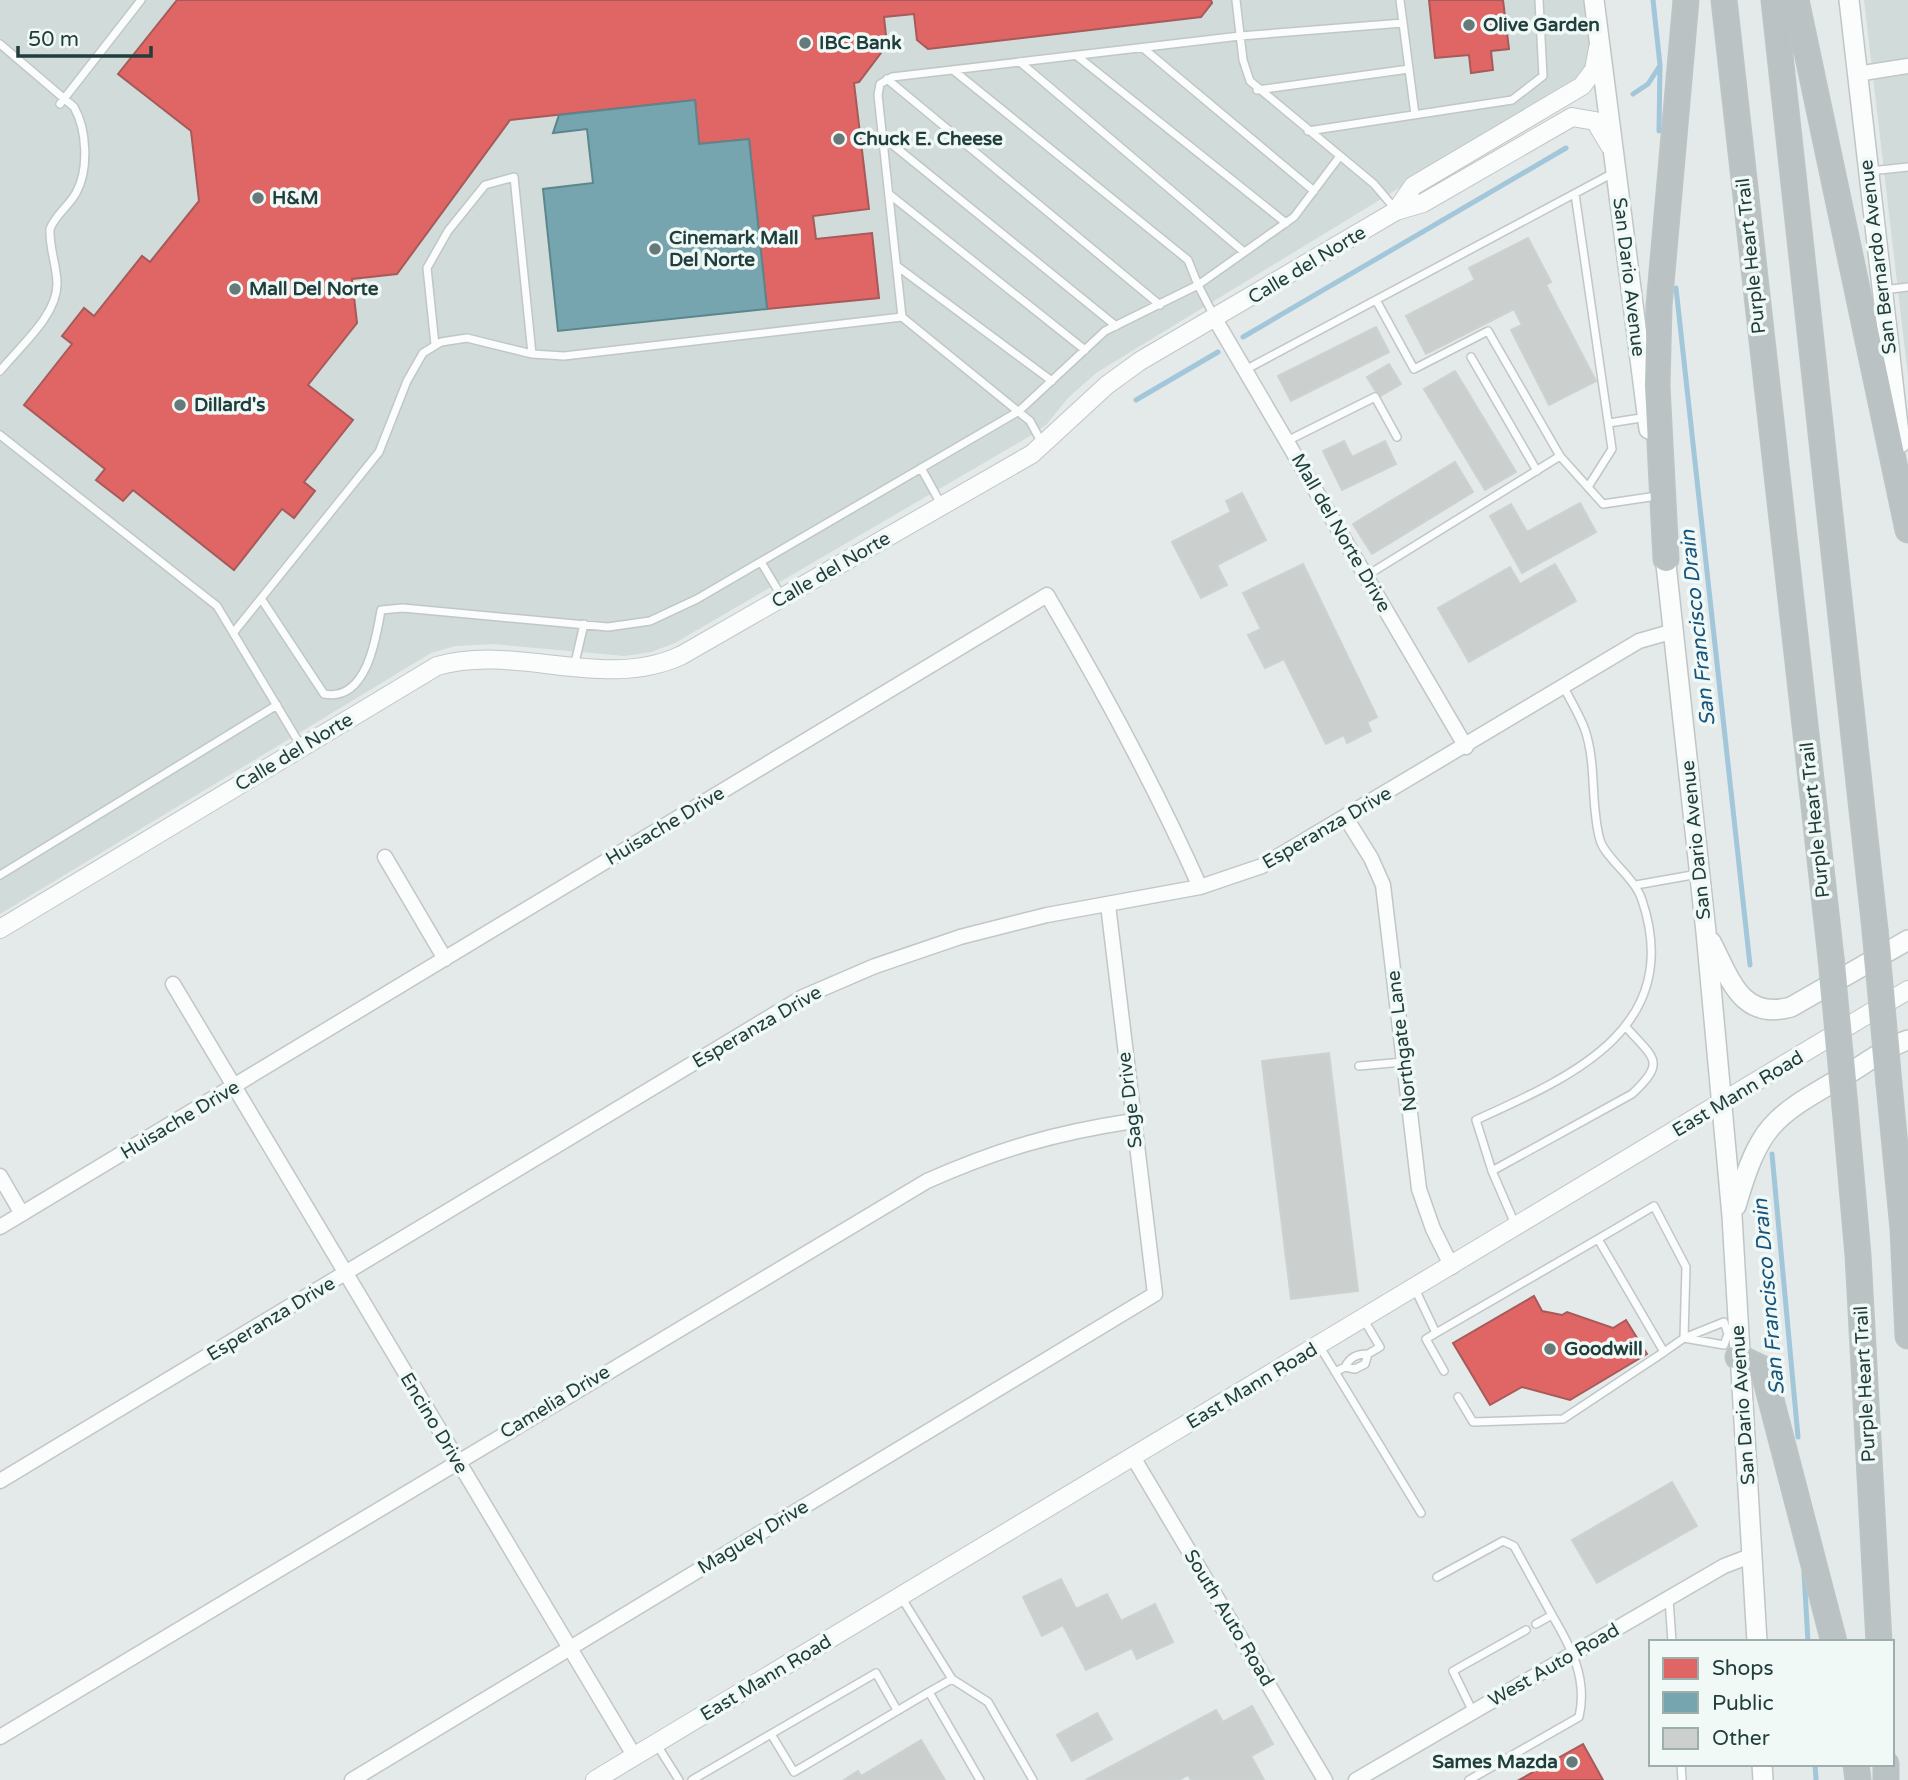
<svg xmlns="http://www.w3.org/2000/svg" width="1908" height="1780" font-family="'Varela Round',sans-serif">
  <rect width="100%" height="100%" fill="#e4e9e9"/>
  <path fill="#d1dbd9" d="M0,0H1584L1591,63L1586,74L1096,373L1068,398L1046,425L1030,436L675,643L651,652L625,656L492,644L455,646L431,653L0,914Z
    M1864,0H1908V376Z"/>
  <path fill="#e06666" stroke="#a65a59" stroke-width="2" d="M177,0H1211L1212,3L1201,17L928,49L917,40L914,14L884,17L887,45L859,82L854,83L869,209L813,216L816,239L872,233L879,298L767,309L749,139L699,144L695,100L510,120L397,274L352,279L357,323L308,385L353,420L304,482L315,491L294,518L282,509L234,570L133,490L123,501L96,480L105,469L24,405L72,344L62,336L84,308L94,316L142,256L150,262L199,201L191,131L118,74Z
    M1429,0H1503L1509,49L1491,51L1493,70L1471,73L1469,55L1435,58Z
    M1534,1296L1542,1311L1562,1315L1567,1312L1613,1328L1626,1320L1647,1354L1570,1400L1522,1387L1490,1405L1453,1343Z
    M1583,1744L1603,1780H1519Z"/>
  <path fill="#76a5af" stroke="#5c868c" stroke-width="2" d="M695,100L699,144L749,139L767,309L558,331L543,189L593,183L587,129L553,133L559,115Z"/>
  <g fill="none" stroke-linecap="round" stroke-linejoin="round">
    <path stroke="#a2c6da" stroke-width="5" d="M1653,0L1660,65L1659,131
      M1633,94L1648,84L1659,67
      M1676,288L1750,965
      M1243,337L1566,148
      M1136,400L1218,352
      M1772,1154L1798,1437
      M1804,1572L1808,1642
      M1815,1764L1816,1780"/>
  </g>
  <path fill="#cbd0cf" stroke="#ccd2d1" stroke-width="2" d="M1528,238L1551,282L1546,285L1596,381L1549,405L1511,330L1522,325L1514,309L1426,354L1406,316L1475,280L1469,268Z
    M1376,327L1389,352L1291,401L1278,376Z
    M1389,364L1401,384L1379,397L1367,377Z
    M1455,371L1516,472L1485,490L1424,389Z
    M1344,441L1352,457L1385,441L1396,464L1342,490L1323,451Z
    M1455,462L1473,492L1372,554L1353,524Z
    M1242,493L1266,540L1217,565L1227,585L1201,598L1172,542L1231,512L1226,501Z
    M1580,503L1596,532L1522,573L1490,516L1511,504L1527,532Z
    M1303,564L1377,717L1367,722L1371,731L1347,743L1344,735L1326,744L1284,659L1265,668L1248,635L1261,629L1243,593Z
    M1555,564L1576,601L1469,662L1438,608L1510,567L1520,584Z
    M1329,1053L1358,1291L1291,1299L1262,1061Z
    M1672,1482L1697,1526L1597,1583L1572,1540Z
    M1061,1579L1076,1609L1107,1594L1121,1621L1155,1604L1173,1642L1137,1659L1132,1648L1086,1670L1063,1625L1042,1636L1023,1597Z
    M1252,1706L1273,1744L1251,1756L1264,1780H1191L1188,1775L1179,1780H1086L1216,1710L1223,1722Z
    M1097,1713L1112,1739L1072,1761L1057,1735Z
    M921,1740L945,1780H844L858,1771L861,1776Z"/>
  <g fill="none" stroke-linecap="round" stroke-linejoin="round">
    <defs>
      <path id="service" d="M1236,0L1243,60L1250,81L1374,184L1396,210
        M1400,0L1415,115
        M0,44L74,107C87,130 89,170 76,193C69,206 55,215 50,229C49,248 57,266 57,284C57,316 19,347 0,371
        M1143,48L1314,191
        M1077,56L1286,223
        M1020,62L1244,252
        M887,79L1160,305
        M1257,90L1409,69
        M60,104L141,0
        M1308,131L1512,100L1543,76L1539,0
        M883,137L1116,326
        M1870,171L1908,167
        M889,194L1085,350
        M1575,194L1612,449L1588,487
        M897,266L1052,381
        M1883,290L1908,287
        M1376,300L1414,369L1488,331L1560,456
        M1215,318L1198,285L1294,217L1340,156
        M435,345L427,268L448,231L485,185L514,177L532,354
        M1471,357L1537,471
        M1245,370L1615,172
        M1609,423L1647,417
        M0,435L217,606L301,746
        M1287,441L1375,397L1397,437
        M1043,445L1030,421L902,317L878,95L880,84L892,77L1240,36L1403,23
        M921,468L941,504
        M761,562L782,597
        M1366,576L1560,456L1603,504L1657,496
        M262,600L324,694C366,702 376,640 381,610L403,608L608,627L650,621L697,599L1019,411L1105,331L1198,285L1188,260L953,70
        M234,632L379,452L407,381L423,353L441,342L467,338L532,354L564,356L902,317
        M574,667L584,624
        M0,875L277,705
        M1636,885L1698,874
        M1359,1066L1403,1062
        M1492,1171L1632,1094C1667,1061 1654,1059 1626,1027
        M1515,1224L1492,1171L1476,1120C1571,1077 1685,1028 1642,900C1634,876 1605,858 1600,840C1590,805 1597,765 1585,730C1580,716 1571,701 1564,688
        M1598,1239L1654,1206L1686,1267L1684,1338
        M1415,1289L1436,1333L1598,1239L1664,1352L1684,1338L1724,1322L1728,1334L1724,1345L1684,1338
        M1364,1320L1380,1347L1368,1354
        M1436,1333L1426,1339L1444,1371
        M1320,1347L1421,1513
        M1335,1372L1345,1367L1355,1369L1365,1364L1368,1354C1357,1354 1350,1357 1345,1367
        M1458,1397L1473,1422L1563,1419L1664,1352
        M1437,1577L1503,1541L1514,1546L1552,1615
        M901,1597L952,1679L988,1702L1033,1780
        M1669,1599L1672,1642
        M952,1679L929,1692L980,1780
        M1473,1712L1453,1671L1526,1630
        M771,1734L876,1673L897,1710
        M657,1745L679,1780
        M1681,1764L1682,1780
        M692,1780L771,1734L794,1772L929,1692
        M1469,1780L1579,1717C1588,1679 1571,1647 1552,1615L1536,1624"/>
      <path id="minor" d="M1857,74L1908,66
        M1215,319L1466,747
        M1346,818L1371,858L1383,885L1419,1189L1433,1229L1452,1267
        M385,857L445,959
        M173,984L635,1757
        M0,1176L22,1214
        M0,1227L1047,595C1103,690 1155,786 1200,887
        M1133,1457L1325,1780
        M0,1481L803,997L875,966L960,937L1047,915L1200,887L1262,866L1639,641L1674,631
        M0,1737L927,1181C1000,1149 1054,1133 1133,1121
        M352,1780L1155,1294L1108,905
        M1356,1780L1724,1566L1753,1555"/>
      <path id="tertiary" d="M1396,211L1413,186L1582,86L1594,70L1598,48
        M0,929L437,666C518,643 604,692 682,655L1032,454L1107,385L1140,361L1396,211L1423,203L1572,117L1595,121L1610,146
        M595,1780L1908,990"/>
      <path id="secondary" d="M1594,0L1649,429
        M1849,0L1900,443
        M1664,546L1706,932L1732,1216L1757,1642
        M1711,942C1730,978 1741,1021 1791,1007L1908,940
        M1736,1206C1761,1119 1776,1116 1851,1072C1869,1061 1888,1046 1908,1040
        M1762,1764L1763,1780"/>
      <path id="motorway" d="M1724,0L1831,958
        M1774,0L1875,930
        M1796,0L1908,530
        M1666,559L1657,386L1659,306L1686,0
        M1889,1084L1903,1229L1908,1336
        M1845,1107L1858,1255L1879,1642
        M1738,1357L1763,1369L1834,1642
        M1856,1764L1858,1780
        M1886,1764V1780"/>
    </defs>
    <use href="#service" stroke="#c1c6c6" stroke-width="10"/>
    <use href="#minor" stroke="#c1c6c6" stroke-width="17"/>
    <use href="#tertiary" stroke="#c1c6c6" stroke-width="20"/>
    <use href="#secondary" stroke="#bfc7c6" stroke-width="22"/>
    <use href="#motorway" stroke="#bcc5c5" stroke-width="27"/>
    <use href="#service" stroke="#fbfcfc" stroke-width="7"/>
    <use href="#minor" stroke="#fbfcfc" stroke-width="14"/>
    <use href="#tertiary" stroke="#fbfcfc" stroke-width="18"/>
    <use href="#secondary" stroke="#fbfcfc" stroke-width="19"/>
    <use href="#motorway" stroke="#bac2c3" stroke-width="24"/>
    <defs>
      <path id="motorway-bridge" d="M1875,930L1889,1084
        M1831,958L1845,1107"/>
    </defs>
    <use href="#motorway-bridge" stroke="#bcc5c5" stroke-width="27" stroke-linecap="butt"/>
    <use href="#motorway-bridge" stroke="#bac2c3" stroke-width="24"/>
  </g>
  <g fill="#657a79" stroke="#f1f9f7" stroke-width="2.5">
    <circle cx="1469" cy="25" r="7"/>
    <circle cx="805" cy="43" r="7"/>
    <circle cx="839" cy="139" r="7"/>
    <circle cx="258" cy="198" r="7"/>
    <circle cx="655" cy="249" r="7"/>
    <circle cx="235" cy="289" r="7"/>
    <circle cx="180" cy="405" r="7"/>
    <circle cx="1550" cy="1349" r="7"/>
    <circle cx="1572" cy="1762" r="7"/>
  </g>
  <g text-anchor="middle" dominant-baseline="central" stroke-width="7" stroke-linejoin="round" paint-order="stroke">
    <g font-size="19" font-weight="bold" fill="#203e3c" stroke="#f1f9f7" text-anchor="start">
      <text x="1483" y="25">Olive Garden</text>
      <text x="819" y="43">IBC Bank</text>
      <text x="853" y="139">Chuck E. Cheese</text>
      <text x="272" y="198">H&amp;M</text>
      <text x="669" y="238">Cinemark Mall<tspan x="669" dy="22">Del Norte</tspan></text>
      <text x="249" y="289">Mall Del Norte</text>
      <text x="194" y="405">Dillard's</text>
      <text x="1564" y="1349">Goodwill</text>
      <text x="1558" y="1762" text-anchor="end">Sames Mazda</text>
    </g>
    <g font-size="19" fill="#203e3c" stroke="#f1f9f7">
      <text transform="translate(1751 256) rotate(-96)">Purple Heart Trail</text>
      <text transform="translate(1878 257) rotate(-97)">San Bernardo Avenue</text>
      <text transform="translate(1307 265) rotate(-31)">Calle del Norte</text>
      <text transform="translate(1629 277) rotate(83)">San Dario Avenue</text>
      <text transform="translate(1341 533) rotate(60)">Mall del Norte Drive</text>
      <text transform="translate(831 570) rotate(-30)">Calle del Norte</text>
      <text transform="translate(294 752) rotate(-31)">Calle del Norte</text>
      <text transform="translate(1815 820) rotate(-96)">Purple Heart Trail</text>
      <text transform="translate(665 826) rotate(-31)">Huisache Drive</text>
      <text transform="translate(1327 828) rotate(-30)">Esperanza Drive</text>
      <text transform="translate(1696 840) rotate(-96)">San Dario Avenue</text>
      <text transform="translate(757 1027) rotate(-30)">Esperanza Drive</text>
      <text transform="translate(1402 1041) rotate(-97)">Northgate Lane</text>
      <text transform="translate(1738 1094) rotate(-31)">East Mann Road</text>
      <text transform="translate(1130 1100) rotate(-97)">Sage Drive</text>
      <text transform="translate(180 1120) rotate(-31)">Huisache Drive</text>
      <text transform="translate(271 1319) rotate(-31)">Esperanza Drive</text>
      <text transform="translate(1865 1384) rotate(-93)">Purple Heart Trail</text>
      <text transform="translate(1252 1386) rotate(-31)">East Mann Road</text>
      <text transform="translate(555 1402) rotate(-31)">Camelia Drive</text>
      <text transform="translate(1743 1405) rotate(-94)">San Dario Avenue</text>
      <text transform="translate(434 1423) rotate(59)">Encino Drive</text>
      <text transform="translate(753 1537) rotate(-31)">Maguey Drive</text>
      <text transform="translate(1229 1618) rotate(59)">South Auto Road</text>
      <text transform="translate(1554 1665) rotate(-30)">West Auto Road</text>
      <text transform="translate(766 1678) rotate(-31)">East Mann Road</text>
    </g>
    <g font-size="21" font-style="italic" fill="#17557d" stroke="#f1f9f7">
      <text transform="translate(1698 628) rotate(-96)">San Francisco Drain</text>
      <text transform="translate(1769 1297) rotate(-95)">San Francisco Drain</text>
    </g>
  </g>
  <rect x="1649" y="1640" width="245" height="126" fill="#f1f9f7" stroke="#9daeac" stroke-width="2"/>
  <rect x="1663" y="1658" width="35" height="21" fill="#e06666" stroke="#9daeac" stroke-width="2"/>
  <text x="1712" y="1675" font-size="21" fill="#203e3c">Shops</text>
  <rect x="1663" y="1692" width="35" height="21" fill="#76a5af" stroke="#9daeac" stroke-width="2"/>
  <text x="1712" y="1710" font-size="21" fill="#203e3c">Public</text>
  <rect x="1663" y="1728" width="35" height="21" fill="#cbd0cf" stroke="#9daeac" stroke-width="2"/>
  <text x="1712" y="1745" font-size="21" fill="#203e3c">Other</text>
  <path d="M18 46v10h133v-10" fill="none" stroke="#203e3c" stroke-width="3.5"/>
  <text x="28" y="46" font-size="21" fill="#203e3c" stroke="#f1f9f7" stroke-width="5" paint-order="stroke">50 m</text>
</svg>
